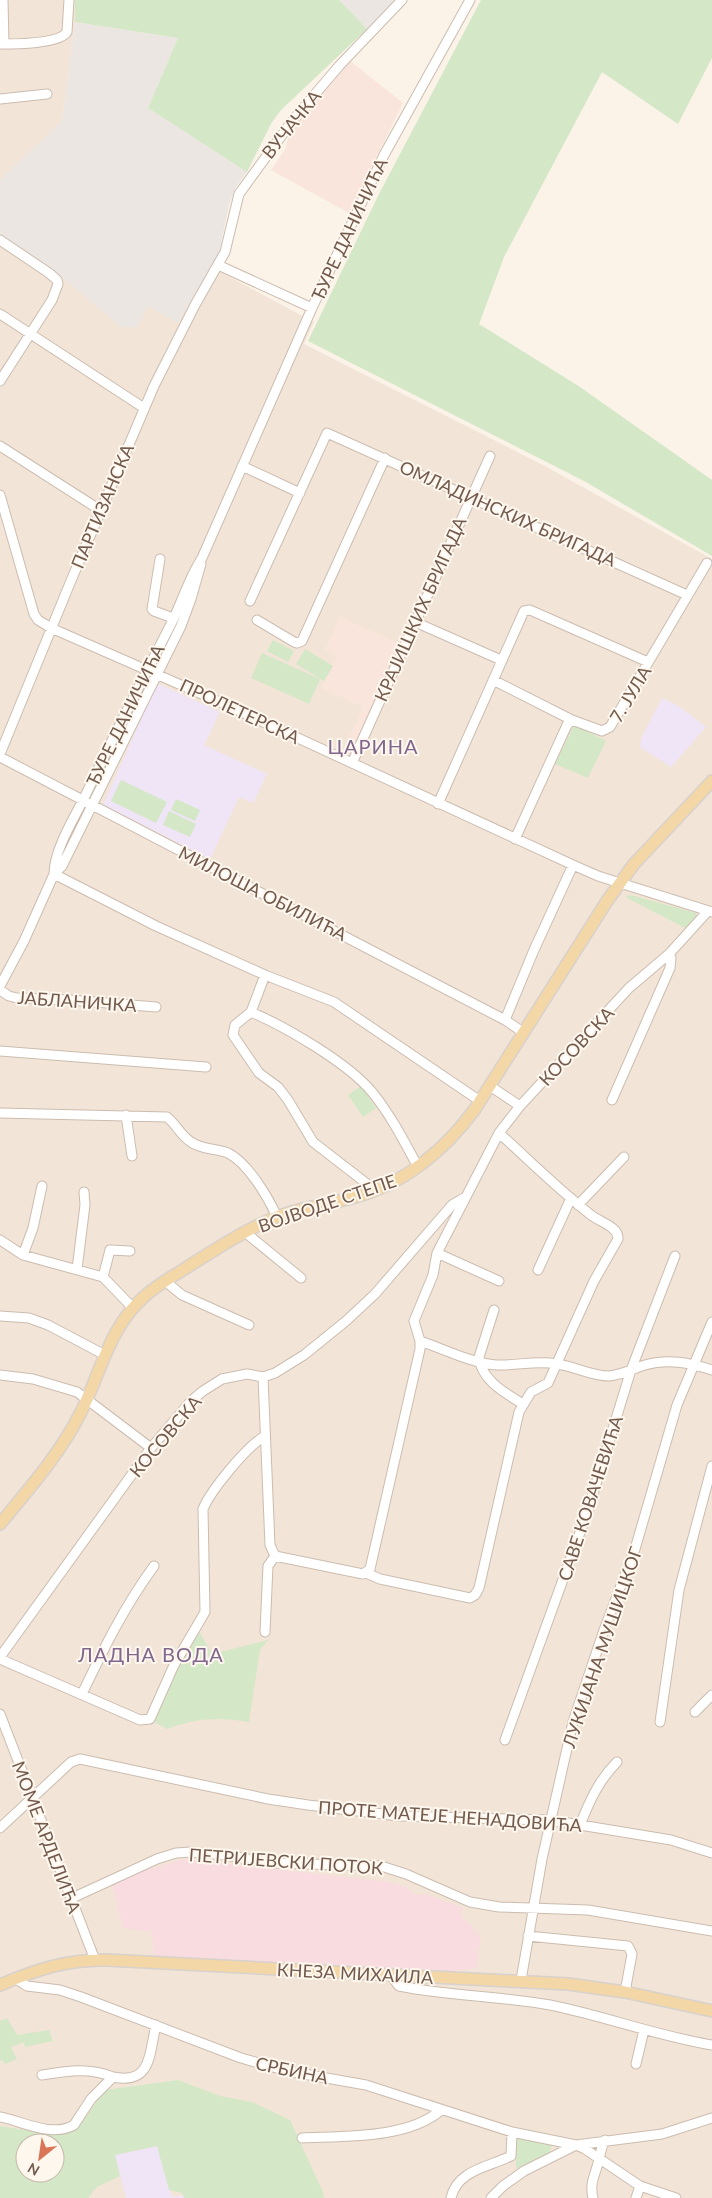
<svg xmlns="http://www.w3.org/2000/svg" width="712" height="2198" font-family="Lato,sans-serif">
  <rect width="100%" height="100%" fill="#fbf3e8"/>
  <path fill="#f2e5d7" fill-rule="evenodd" d="M0,0H75V22L62,121L0,180Z
    M0,234L61,276L148,306L178,322L211,267L314,322L304,344L545,466L712,559V2198H0ZM25,2143H55V2173H25Z"/>
  <path fill="#fae5dc" d="M350,61L403,103L349,213L271,170L286,148L288,138L297,123Z
    M340,617L403,645L354,754L344,749L363,707L321,688L337,655L325,650Z"/>
  <path fill="#ebe6e1" d="M339,0H397L367,29Z
    M75,22L178,38L148,108L247,172L236,187L229,205L219,253L178,323L148,306L137,328L121,327L61,276L0,234V180L62,121Z"/>
  <path fill="#f0e4f7" d="M157,683L220,712L204,745L267,774L253,803L239,797L210,859L103,805Z
    M662,698L680,707L706,727L671,767L640,747L641,739Z
    M157,2146L172,2197L193,2194L194,2198H126L115,2155Z"/>
  <path fill="#f8dcdf" d="M185,1859L390,1882L408,1888L415,1895L426,1894L463,1908L461,1916L481,1936L477,1968L446,1972L154,1958L152,1932L123,1928L112,1884L142,1871Z"/>
  <path fill="#d4e7c7" fill-rule="evenodd" d="M75,0H339L367,29L281,110L272,122L247,172L148,108L178,38L75,22Z
    M481,0H712V58L678,124L602,72L504,257L479,324L580,387L712,480V556L584,481L308,341L379,194Z
    M273,640L294,651L288,662L267,651Z
    M305,649L333,666L324,681L296,664Z
    M262,653L320,679L309,704L251,678Z
    M573,727H579L606,741L588,778L555,764Z
    M121,780L167,802L156,823L111,801Z
    M176,799L200,810L195,821L171,810Z
    M169,811L196,824L190,837L163,825Z
    M631,895L696,913V916L687,929L625,897Z
    M361,1086L376,1108L363,1117L348,1095Z
    M199,1631L212,1654L268,1640L260,1650L249,1722C218,1717 197,1718 167,1729L154,1722L181,1658Z
    M7,2018L17,2035L49,2030L53,2041L25,2047L24,2042L11,2047L17,2059L5,2064L2,2060L0,2061V2021Z
    M178,2080L220,2096L252,2102L290,2120L323,2192L324,2198H184L182,2193L169,2190L157,2146L115,2155L120,2176L97,2187L88,2198H0V2126L44,2133L72,2132L85,2118L105,2090ZM25,2143H55V2173H25Z
    M515,2137L552,2145L550,2152L516,2169Z"/>
  <g fill="none" stroke-linecap="round" stroke-linejoin="round">
    <defs>
      <path id="minor" d="M3,0L4,44
        M0,44C15,44 59,44 67,32L69,0
        M0,99L47,94
        M0,240L49,273L57,280L58,284L52,300L0,381
        M218,265L312,308
        M0,314L144,408
        M0,446L100,510
        M242,466L300,493
        M0,495L34,614L38,620L51,628L222,703L573,865L598,876L712,912
        M160,559L152,609L154,611L173,618
        M250,601L327,433L687,595
        M257,620L294,642L297,643L302,641L385,458
        M415,622L501,660
        M493,680L572,720
        M0,754L70,583L154,386L195,305L225,252L239,194L293,120L339,66L402,0
        M0,757L505,1020L524,1033
        M352,763L490,456
        M438,804L524,611L530,610L648,662
        M515,839L567,725L572,720L602,731L610,727L707,563
        M54,874C54,848 77,814 88,790C115,733 144,677 173,620C183,599 189,578 202,558L312,308L384,155L470,0
        M54,874L156,926L265,975L334,1002L480,1101
        M265,975L251,1012L235,1025L233,1035L259,1073L278,1087L288,1100L313,1142L375,1190
        M0,986L24,941L54,874L62,866L181,626L191,599L201,564
        M0,990L9,996L17,998L70,1000L156,1007
        M251,1012C286,1027 348,1063 372,1092C390,1114 404,1141 418,1167
        M505,1020L534,950L573,865
        M0,1051L206,1067
        M490,1086L520,1106
        M612,1100L670,968L671,958L669,954
        M0,1113L167,1117C176,1124 181,1136 191,1142C202,1150 216,1148 228,1153C248,1163 268,1197 277,1217
        M126,1115L132,1156
        M578,1205L624,1157
        M246,1233L301,1278
        M0,1240L23,1255L103,1277L132,1307
        M437,1253L499,1281
        M23,1255L33,1228L42,1186
        M77,1269L85,1205L84,1192
        M538,1270L571,1198
        M103,1277L110,1250L130,1251
        M165,1281L182,1295L249,1325
        M494,1310L479,1357C481,1380 505,1393 523,1404
        M0,1316L29,1318L48,1325L105,1355
        M420,1341C444,1349 471,1363 496,1365C517,1366 536,1360 557,1364C574,1366 591,1376 609,1376C622,1375 632,1369 645,1365C668,1358 690,1363 712,1370
        M0,1375L33,1379L77,1392L151,1448
        M263,1377L270,1545L275,1556
        M275,1556L363,1574L370,1569L420,1349V1341L414,1321L433,1275L437,1253L499,1133L520,1106L629,988L669,954L708,911
        M366,1573L380,1579L470,1598L475,1595L479,1588L519,1412L531,1392L548,1383L594,1281L618,1239C619,1227 600,1222 591,1215C559,1190 530,1161 499,1133
        M265,1632L268,1566L275,1556
        M0,1657L151,1448L191,1401L203,1391L222,1379L247,1374L263,1377L275,1373L304,1355L346,1321L375,1294L452,1205L464,1198
        M0,1659L140,1720L150,1719L174,1665L205,1612L203,1509C211,1490 247,1446 265,1436
        M82,1694C104,1648 124,1607 154,1566
        M695,1712L712,1695
        M0,1714L95,1960
        M660,1722L679,1590L712,1466
        M505,1740L587,1513L631,1370L675,1256
        M580,1825C590,1800 599,1780 617,1762
        M0,1828L71,1762L80,1759L268,1799L308,1805L399,1816L550,1820L671,1840L712,1853
        M70,1899L157,1859L176,1853L191,1852L225,1855L271,1863L381,1866L406,1874L470,1902L499,1907L588,1910L712,1931
        M528,1936L628,1946L632,1954L625,1992
        M393,1976L395,1981L399,1986C449,1996 500,1996 550,2005C605,2016 657,2036 712,2045
        M15,1978L27,1986L60,1990L81,1997L241,2058L287,2071L366,2085L512,2132L576,2145L585,2149L640,2186L676,2198
        M521,1980L542,1859L573,1722L604,1630L635,1549L677,1405L712,1322
        M636,2064L644,2030
        M42,2075C67,2071 89,2067 113,2077
        M0,2117C22,2121 52,2138 74,2125L91,2099L113,2077C152,2085 149,2054 156,2025
        M302,2138C344,2136 408,2139 441,2110
        M451,2198C457,2170 489,2167 511,2156L512,2132
        M491,2198L503,2186L524,2171L576,2145L662,2134L712,2118
        M593,2198C589,2182 596,2174 599,2159C601,2152 601,2147 605,2140
        M636,2198L640,2186"/>
      <path id="major" d="M0,1524C29,1489 59,1455 80,1414C100,1375 110,1325 145,1296C158,1284 174,1276 189,1266C218,1248 249,1227 282,1215C305,1207 331,1204 355,1197C404,1184 445,1150 475,1109L607,901L634,864L712,781
        M0,1985C35,1970 68,1959 107,1960L568,1984L625,1992L712,2011"/>
    </defs>
    <use href="#minor" stroke="#ccbcaf" stroke-width="11"/>
    <use href="#major" stroke="#d8d1cd" stroke-width="14"/>
    <use href="#minor" stroke="#fff" stroke-width="9"/>
    <use href="#major" stroke="#f3d7a6" stroke-width="11"/>
  </g>
  <g text-anchor="middle" dominant-baseline="central" stroke-width="4" stroke-linejoin="round" paint-order="stroke">
    <g font-size="18" fill="#725b4e" stroke="#fef7ee">
      <text transform="translate(291 124) rotate(-51)">ВУЧАЧКА</text>
      <text transform="translate(349 229) rotate(-65)">ЂУРЕ ДАНИЧИЋА</text>
      <text transform="translate(102 506) rotate(-67)">ПАРТИЗАНСКА</text>
      <text transform="translate(508 513) rotate(24)">ОМЛАДИНСКИХ БРИГАДА</text>
      <text transform="translate(420 609) rotate(-66)">КРАЈИШКИХ БРИГАДА</text>
      <text transform="translate(630 694) rotate(-59)">7. ЈУЛА</text>
      <text transform="translate(240 711) rotate(25)">ПРОЛЕТЕРСКА</text>
      <text transform="translate(125 715) rotate(-64)">ЂУРЕ ДАНИЧИЋА</text>
      <text transform="translate(263 893) rotate(27)">МИЛОША ОБИЛИЋА</text>
      <text transform="translate(77 1001) rotate(4)">ЈАБЛАНИЧКА</text>
      <text transform="translate(576 1046) rotate(-47)">КОСОВСКА</text>
      <text transform="translate(327 1203) rotate(-19)">ВОЈВОДЕ СТЕПЕ</text>
      <text transform="translate(165 1436) rotate(-50)">КОСОВСКА</text>
      <text transform="translate(590 1498) rotate(-72)">САВЕ КОВАЧЕВИЋА</text>
      <text transform="translate(602 1647) rotate(-71)">ЛУКИЈАНА МУШИЦКОГ</text>
      <text transform="translate(450 1816) rotate(4)">ПРОТЕ МАТЕЈЕ НЕНАДОВИЋА</text>
      <text transform="translate(47 1837) rotate(69)">МОМЕ АРДЕЛИЋА</text>
      <text transform="translate(286 1861) rotate(4)">ПЕТРИЈЕВСКИ ПОТОК</text>
      <text transform="translate(355 1973) rotate(3)">КНЕЗА МИХАИЛА</text>
      <text transform="translate(292 2070) rotate(12)">СРБИНА</text>
    </g>
    <g font-size="20" letter-spacing="1" fill="#81668e" stroke="#fef7ee">
      <text x="373" y="746">ЦАРИНА</text>
      <text x="151" y="1654">ЛАДНА ВОДА</text>
    </g>
  </g>
  <g transform="translate(40 2158) rotate(210)"><circle r="24" fill="#fef7ee" stroke="#c6b9ae"/>
  <path d="M0-4L9 19L0 12L-9 19Z" fill="#da7657"/>
  <text y="-8" font-size="14" font-weight="bold" text-anchor="middle" fill="#725b4e">N</text>
  </g>
</svg>
